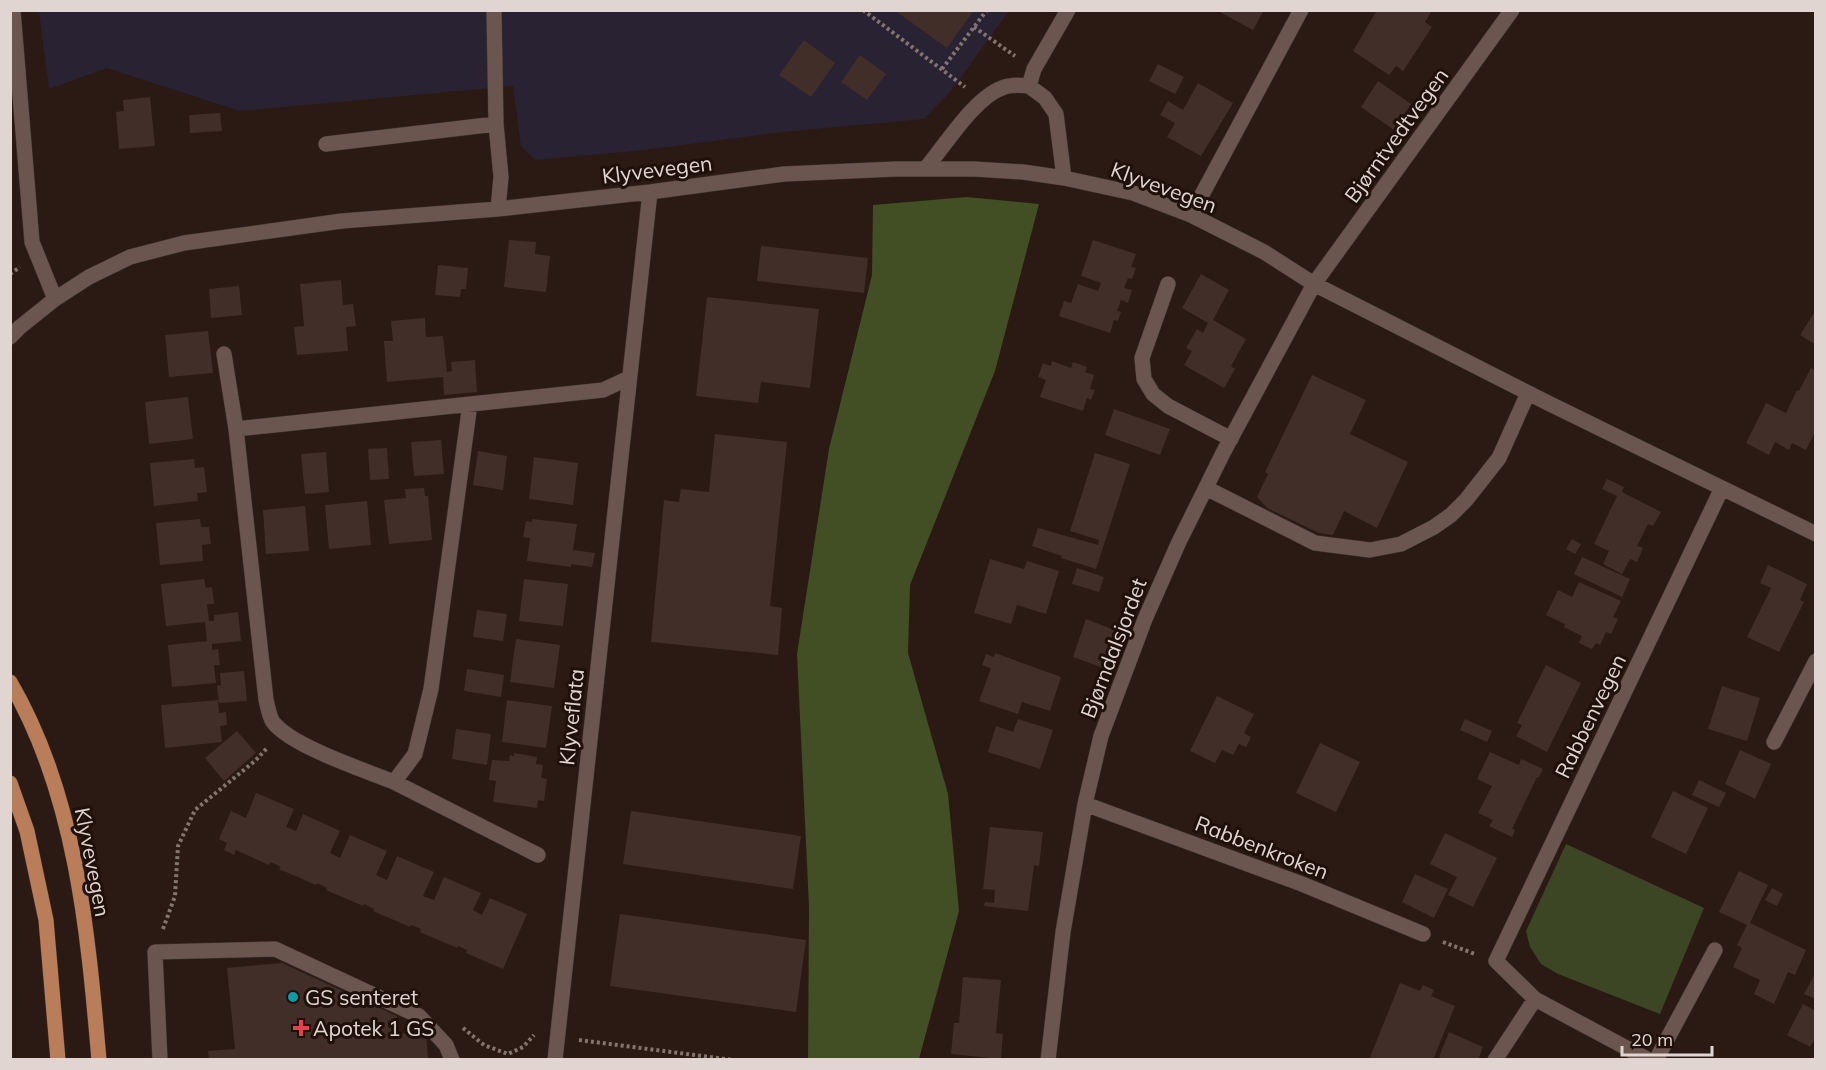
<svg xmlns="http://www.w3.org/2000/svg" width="1826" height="1070" font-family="Mulish,sans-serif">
  <rect width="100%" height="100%" fill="#2a1a13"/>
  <path fill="#282232" d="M39,11H1009L951,91L924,119L792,131L635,151L535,160L521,146L513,86L240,111L107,68L49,89Z"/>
  <path fill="#3c4625" d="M1566,844L1704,908L1660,1014L1558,974L1541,964L1530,947L1526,931Z"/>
  <path fill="#424e24" d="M967,197L1039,204L995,371L910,585L908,653L948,794L959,911L919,1059H808L809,906L797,654L829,449L872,275L873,205Z"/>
  <path fill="#412e28" d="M894,10H974L947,48Z
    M1221,10H1264L1253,30L1220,12Z
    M1377,10H1429L1431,12L1425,22L1432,27L1403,71L1396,66L1389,75L1353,51Z
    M804,40L835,63L811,97L779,75Z
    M860,55L886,74L867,100L841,82Z
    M1158,64L1184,77L1175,94L1149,81Z
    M1378,81L1411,104L1394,130L1361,107Z
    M1198,83L1233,103L1201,156L1167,137L1175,123L1160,115L1168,101L1183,110Z
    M150,97L155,146L119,149L116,112L124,111L123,100Z
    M220,113L222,131L190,133L189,115Z
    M509,240L536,242L535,254L550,256L546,292L504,287Z
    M1093,240L1136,254L1131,267L1136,268L1132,279L1128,278L1124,288L1132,290L1128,303L1121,300L1117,311L1121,312L1118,321L1114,320L1110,333L1059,316L1064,301L1071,303L1078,284L1098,291L1101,283L1081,276Z
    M761,246L868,258L864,293L757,281Z
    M438,265L468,268L466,289H461L460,297L435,295Z
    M1201,274L1229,290L1213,320L1246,339L1231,366L1235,369L1224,388L1184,365L1192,351L1186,348L1197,329L1203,333L1208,323L1182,308Z
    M341,280L343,305L353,304L356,326L346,327L348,351L297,355L294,327L304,326L300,284Z
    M239,286L242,315L211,318L209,289Z
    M707,297L819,309L810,388L761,382L758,403L696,396Z
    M1816,310V345L1800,335Z
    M425,318L426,337L443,336L447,372L452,371L451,362L475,360L477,392L444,395L443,377L387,382L384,341H393L391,321Z
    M208,331L213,373L169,377L165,335Z
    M1052,361L1071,368L1073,362L1087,367L1085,372L1094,375L1090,389L1095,390L1091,400L1087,398L1083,411L1040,397L1046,380L1038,377L1043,363L1051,366Z
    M1811,368L1816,371V430L1806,450L1792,443L1789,450L1775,442L1769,455L1746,443L1766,403L1786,413L1797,390L1799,391Z
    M1312,375L1366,400L1350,434L1408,462L1377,528L1344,511L1333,535L1319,533L1267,508L1257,497L1268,474L1265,472Z
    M188,397L193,439L149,444L145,402Z
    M1114,409L1170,429L1160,455L1105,435Z
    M715,434L787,442L770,606L782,608L778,655L651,642L664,500L679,502L681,489L709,492Z
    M441,440L444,474L414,476L411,442Z
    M387,448L389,479L370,480L368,449Z
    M478,451L507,456L503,490L473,485Z
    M326,452L329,492L305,494L301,454Z
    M1095,453L1130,464L1096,569L1061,558L1062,556L1032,546L1038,528L1098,545L1099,540L1070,531Z
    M534,457L578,463L573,505L529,499Z
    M194,459L195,468L204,467L207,492L197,493L198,501L154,506L150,463Z
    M1607,479L1624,487L1622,492L1661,512L1653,526L1648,524L1637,546L1643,548L1637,562L1631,559L1629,561L1622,574L1603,564L1609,551L1594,544L1617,496L1602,489Z
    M424,488L425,496H428L432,540L389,544L384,500L406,498L405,489Z
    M367,501L371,545L329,549L325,505Z
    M305,506L309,551L266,554L263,510Z
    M200,519L201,527H209L211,544L202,545L203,561L160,565L156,523Z
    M532,519L577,524L573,550L595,553L592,567L571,564V567L527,561L530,538L523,537L526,521L532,522Z
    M1572,539L1581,544L1575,554L1566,549Z
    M1582,557L1630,579L1622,597L1574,574Z
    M990,559L1024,569L1027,561L1059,571L1046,614L1017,605L1011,624L974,613Z
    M1768,565L1807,584L1800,600L1804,602L1779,652L1747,637L1771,588L1760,583Z
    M1077,568L1104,577L1099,592L1072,584Z
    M204,579L206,588L212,587L214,604H207L209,621H214V615L238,612L241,641L212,644V650L218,649L220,665H214L216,683L172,687L168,645L207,641L205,622L166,626L161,584Z
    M524,579L568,584L563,626L519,621Z
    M1579,582L1621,601L1613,617L1618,619L1611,634L1606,632L1600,645L1596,643L1592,649L1579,643L1582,636L1564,627L1565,624L1546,615L1558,590L1572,597Z
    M477,610L507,614L503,641L473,637Z
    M1086,619L1117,631L1103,668L1073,657Z
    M516,639L560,645L554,688L510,682Z
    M995,653L1061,677L1050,711L1022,702L1018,714L979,701L991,668L982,665L986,654L994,657Z
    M1546,665L1581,683L1547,752L1516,736L1522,725L1517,723Z
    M467,669L504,675L501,697L464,691Z
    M244,671L247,701L219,703L217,686L221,685L220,673Z
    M1722,686L1760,698L1747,741L1708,729Z
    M1217,696L1254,714L1244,733L1251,737L1246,747L1239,744L1233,755L1222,750L1215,763L1190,751Z
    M218,700L219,713L226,712L227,725L220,726L222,742L165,748L161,705Z
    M507,700L552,706L546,748L502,742Z
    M1018,719L1053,730L1040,769L988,752L996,726L1013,732Z
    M1465,719L1492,731L1487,742L1460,730Z
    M456,729L491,734L487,765L452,759Z
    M237,731L256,753L224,781L205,758Z
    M1320,743L1360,762L1336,812L1296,793Z
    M1740,750L1771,764L1755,799L1725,784Z
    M1490,752L1519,765L1521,759L1543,769L1539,777H1537L1512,829L1515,830L1512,837L1489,826L1493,820L1478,813L1492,786L1477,779Z
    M514,753L537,757L536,764L543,765L541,778L547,779L544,801L538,800L537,808L493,802L496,781L489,780L492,760L509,761L510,755L514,756Z
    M1699,780L1726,793L1719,807L1692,795Z
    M1673,791L1708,808L1686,854L1651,837Z
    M256,793L294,809L286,827L296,831L303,814L340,831L330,853L340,858L350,835L387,851L376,875L387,880L397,856L434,872L423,896L434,900L444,877L481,893L473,910L482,915L490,898L527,914L503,969L466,953L467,950L458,946L457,948L420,932L421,929L411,925L410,927L373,911L374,909L364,904L363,906L326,890L327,888L317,883L316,885L279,869L281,867L271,862L269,865L236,850L234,855L224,850L227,843L219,839L231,811L246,818Z
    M631,811L801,836L793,889L623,864Z
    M990,827L1043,832L1039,866L1034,865L1028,911L984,906L985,902L994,903L995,890L983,889Z
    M1445,833L1497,858L1473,907L1448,895L1457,877L1430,864Z
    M1739,871L1768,885L1750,923L1806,950L1795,975L1788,972L1774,1004L1754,994L1760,980L1733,967L1742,948L1737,945L1747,925L1719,912Z
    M1415,874L1448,889L1434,918L1402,902Z
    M1772,888L1783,894L1777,906L1765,900Z
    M620,914L806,940L796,1012L610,986Z
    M282,963L397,1016L398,1034L426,1031L428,1060H209L208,1051L235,1049L227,968Z
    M1816,972V999L1804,994Z
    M963,977L1001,980L996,1033L1003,1034L1001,1059L951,1054L954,1023H959Z
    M1400,983L1420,991L1423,985L1434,990L1431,996L1455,1006L1433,1060H1377L1370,1057Z
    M1803,1004L1816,1011V1037L1810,1047L1787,1035Z
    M1449,1032L1483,1047L1478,1060H1446L1439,1057Z"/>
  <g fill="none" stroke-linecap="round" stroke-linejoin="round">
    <defs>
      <path id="minor" d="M13,10L32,242L55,299
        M494,10L496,124L501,177L498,209
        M1029,86L1034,69L1068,10
        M326,144L496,124
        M925,169C945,146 974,98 1002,88C1010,84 1021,85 1029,86L1045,98L1056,114L1064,178
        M1191,215L1301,10
        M1168,284L1142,358L1144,379L1153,394L1168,406L1231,439
        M10,337L20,327L55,299L89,277L130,257L184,243L342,221L498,209L650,192L784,174L895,169H974L1023,172L1064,178L1133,193L1191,215L1264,252L1314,284L1548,403L1816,534
        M224,354L236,429
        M470,404L431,689L415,754L394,782C364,770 291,746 273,722C269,716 268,707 266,700L236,429L603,390L629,378
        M1206,488L1315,543L1370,550L1401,544L1434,527L1451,515L1466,500L1499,458L1528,393
        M1774,742L1816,661
        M394,782L538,855
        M1085,804L1302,884L1423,934
        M160,1060L155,952L275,949L419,1016L446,1045L452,1060
        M555,1060L650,192
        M1048,1060L1063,932L1085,804L1101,736L1145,619L1178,544L1223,453L1314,284L1512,10
        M1495,1060L1535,999
        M1649,1060L1535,999L1496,961L1722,488
        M1656,1060L1715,950"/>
      <path id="major" d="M10,682C76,795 88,932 99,1060
        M10,783L27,831L46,920L58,1060"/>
    </defs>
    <use href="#minor" stroke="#403330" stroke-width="16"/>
    <use href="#major" stroke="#403330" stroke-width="16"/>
    <path stroke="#82746f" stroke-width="4" stroke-dasharray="3 3" stroke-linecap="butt" d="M863,10L965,87
      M974,27L1015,56
      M942,69L987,10
      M10,274L20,267
      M163,929L175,896L178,846L195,810L256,760L267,748
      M1443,942L1475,954
      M463,1028L484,1045L508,1054L523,1047L534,1035
      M579,1040L733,1060"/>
    <use href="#minor" stroke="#6a564e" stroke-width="15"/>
    <use href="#major" stroke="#b97e59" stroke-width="15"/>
  </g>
  <circle fill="#0f9aa8" stroke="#20100a" stroke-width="2" cx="293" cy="997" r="6"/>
  <path fill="#e0444e" stroke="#20100a" stroke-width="2" d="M298 1019h6v6h6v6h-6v6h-6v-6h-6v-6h6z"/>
  <g text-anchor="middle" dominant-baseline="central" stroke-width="6" stroke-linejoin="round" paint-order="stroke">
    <g font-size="21" fill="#e1d5d1" stroke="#20100a">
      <text transform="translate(1396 135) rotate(-54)">Bjørntvedtvegen</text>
      <text transform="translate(657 169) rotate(-7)">Klyvevegen</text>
      <text transform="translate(1164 187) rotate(20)">Klyvevegen</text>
      <text transform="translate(1113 648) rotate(-69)">Bjørndalsjordet</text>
      <text transform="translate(1590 716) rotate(-64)">Rabbenvegen</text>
      <text transform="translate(571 717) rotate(-84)">Klyveflata</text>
      <text transform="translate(1262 847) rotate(21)">Rabbenkroken</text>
      <text transform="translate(93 862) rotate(79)">Klyvevegen</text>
    </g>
    <g font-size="21" fill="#e1d5d1" stroke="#20100a" text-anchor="start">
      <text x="305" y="997">GS senteret</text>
      <text x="313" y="1028">Apotek 1 GS</text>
    </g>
  </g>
  <rect width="1826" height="1070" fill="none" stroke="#e1d5d1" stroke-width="24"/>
  <path d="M1622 1046v9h90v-9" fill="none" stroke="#e1d5d1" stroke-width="3"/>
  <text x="1631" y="1046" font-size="18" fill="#e1d5d1" stroke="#20100a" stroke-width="4.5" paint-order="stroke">20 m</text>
</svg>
